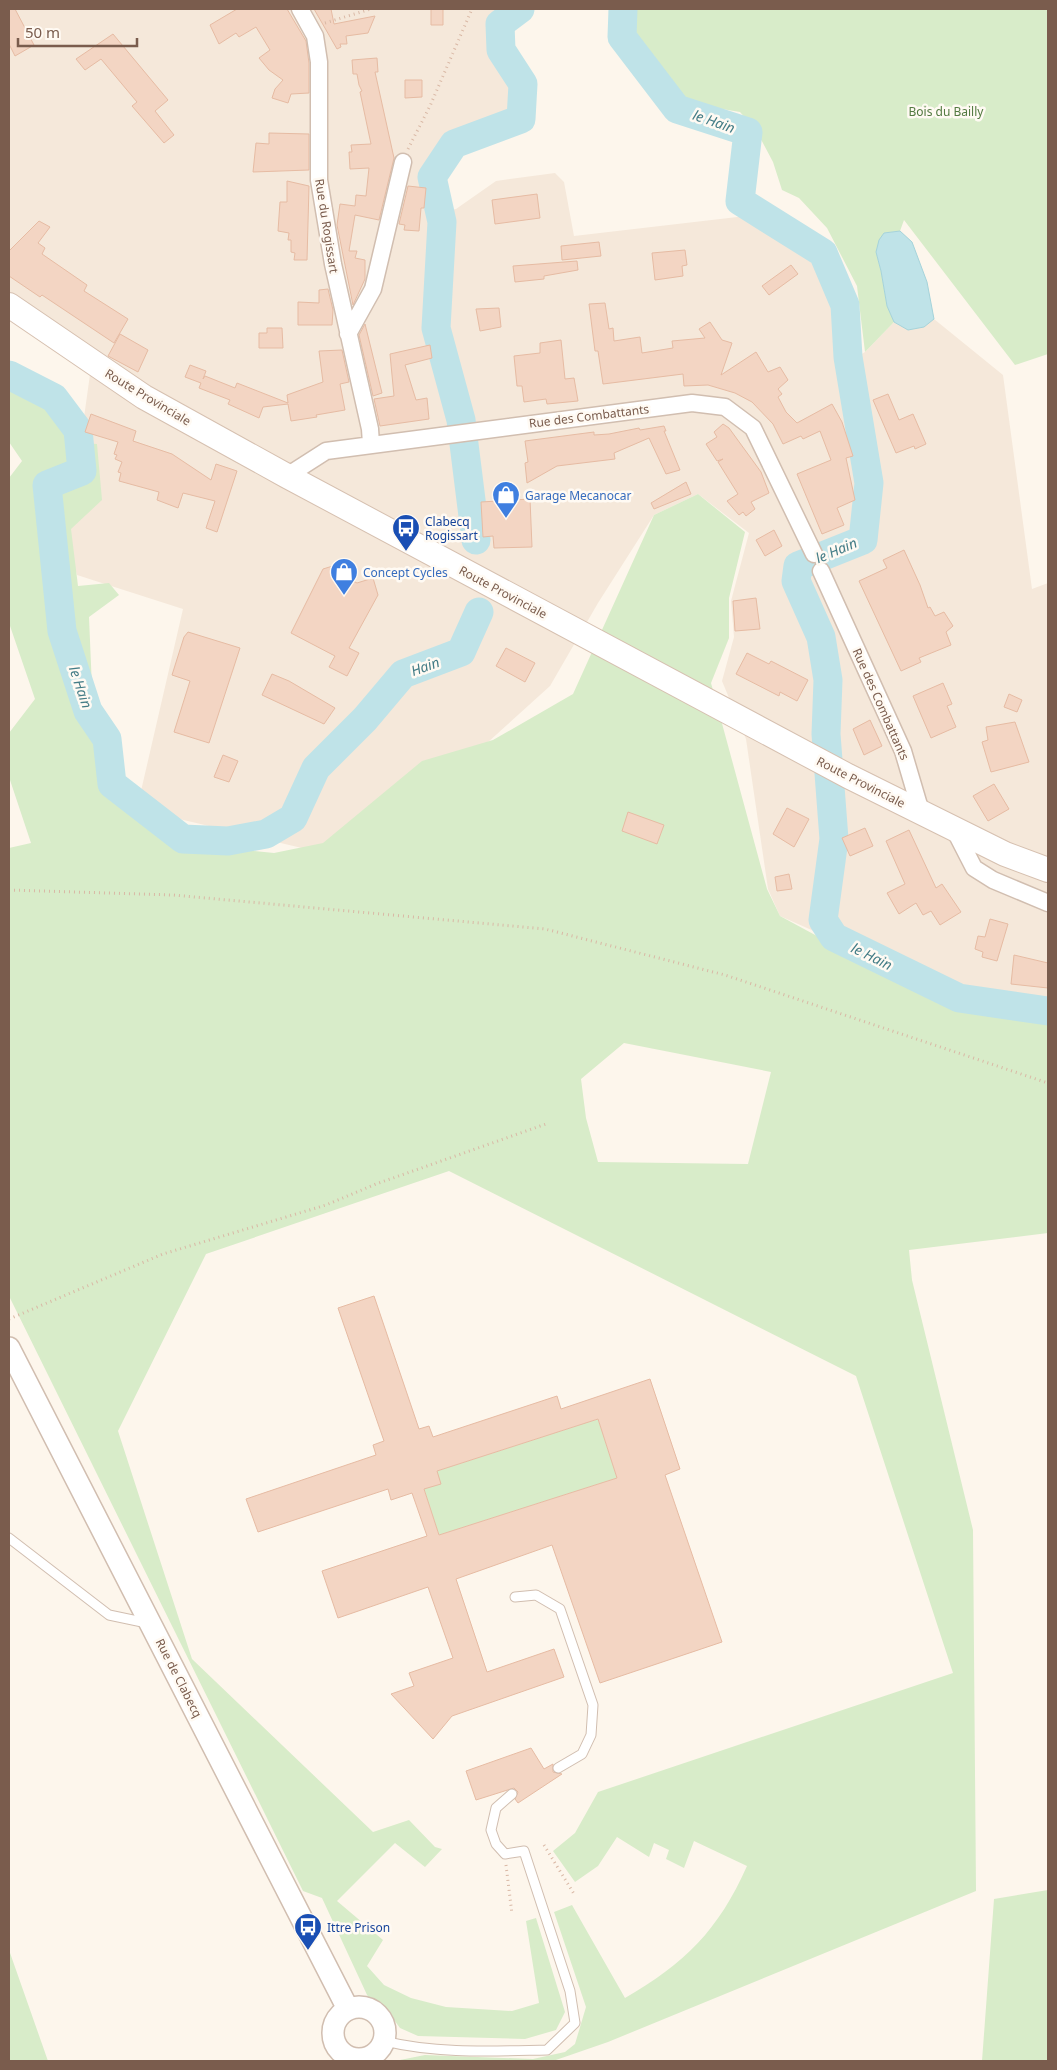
<svg xmlns="http://www.w3.org/2000/svg" width="1057" height="2070" font-family="'Noto Sans',sans-serif">
  <rect width="100%" height="100%" fill="#fdf6ec"/>
  <path fill="#f5e8da" d="M9,9H510L499,19L494,50L518,85L517,114L455,134L426,172L436,212L456,209L496,181L555,173L564,182L574,236L746,216L788,229L823,257L838,308L839,368L865,352L894,322L908,330L924,327L934,319L1003,375L1032,589L1048,583V1006L922,979L780,916L768,889L746,739L722,681L734,637L731,601L749,533L698,494L654,515L598,603L550,686L434,791L336,856L175,818L141,791L183,609L77,575L67,539L93,353L9,299Z"/>
  <path fill="#d8ecc9" fill-rule="evenodd" d="M633,9H1048V354L1015,365L904,220L900,231L884,233L876,252L881,271L887,306L894,322L865,352L857,286L827,228L799,198L782,190L773,162L756,130L740,112L698,105L676,94L658,61L635,36L632,15Z
    M9,384L41,404L71,442L97,444L102,500L71,529L78,586L109,583L119,595L89,617L92,688L79,718L96,731L102,777L121,805L165,842L274,853L323,843L422,761L493,740L573,694L654,515L698,494L745,532L729,598V638L711,683L767,889L780,916L915,989L1048,1010V1233L909,1250L912,1280L973,1530L976,1891L608,2042L553,2061H395L425,2055L533,2059L565,2052L575,2044L586,2007L554,1912L572,1905L625,1998C685,1963 718,1931 747,1866L694,1841L684,1868L666,1859L669,1850L654,1843L649,1857L617,1837L598,1866L575,1882L553,1851L575,1833L598,1792L953,1673L856,1376L449,1171L206,1254L118,1431L192,1659L373,1832L409,1820L435,1847L442,1849L425,1867L395,1843L337,1901L383,1940L367,1966L384,1985L411,1998L446,2007L512,2011L539,2003L526,1921L536,1918L565,2012L556,2030L525,2039L418,2036L400,2028L383,2005L368,1997L322,1898L303,1891L9,1296V848L31,843L9,777V733L35,699L9,623V478L22,461L9,442ZM624,1043L771,1072L748,1164L598,1162L586,1118L581,1079Z
    M598,1419L617,1478L439,1535L424,1489L437,1471Z
    M1048,1890V2061H982L994,1899Z
    M9,1950L48,2061H9Z"/>
  <path fill="#bfe3e8" stroke="#a5d3da" d="M900,231L912,242L927,282L934,319L924,327L908,330L894,322L887,306L881,271L876,252L879,240L884,233Z"/>
  <g fill="none" stroke-linecap="round" stroke-linejoin="round">
    <path stroke="#bfe3e8" stroke-width="29" d="M623,9L622,37L677,109L748,132L740,201L823,253L845,305L848,357L869,483L863,540L798,566L796,581L821,637L828,680L826,734L834,839L823,920L834,937L959,998L1048,1011
      M9,375L54,398L78,430L82,471L47,485L62,631L88,711L107,739L112,784L183,839L228,841L266,834L293,818L316,768L365,719L403,674L461,652L479,612
      M476,540L461,420L436,328L442,222L432,177L454,144L521,119L523,84L501,50L500,24L520,9"/>
  </g>
  <path fill="#f3d5c3" stroke="#e6bba3" fill-rule="evenodd" d="M9,9H15L34,45L15,56L9,44Z
    M237,9H287L306,41L309,63V93L291,94L288,103L272,98L275,89L283,80L269,70L259,58L270,50L256,27L239,37L236,33L219,44L210,25Z
    M314,9H331L334,24L375,16L368,33L346,36L347,44H340L341,47L337,49Z
    M431,9H443V25H431Z
    M113,34L168,100L155,111L174,135L164,143L132,106L137,102L101,59L85,70L76,59Z
    M377,58L378,72H375L394,158L379,220L355,215L349,251H357L355,258L365,260V279L353,305L337,225L340,204L355,206L356,195L366,196L369,168L350,169L349,152H352L351,145L371,144L360,92L362,91L359,85L357,74H353L352,60Z
    M405,80H422V97L405,98Z
    M269,133L309,134V170L253,172L256,143L269,144Z
    M287,181L309,186L307,260H294L295,253L291,252V240H288L289,233L278,231L280,202H287Z
    M408,186L426,188L424,208H421L419,231L404,230L405,225L399,224Z
    M537,194L540,218L495,224L492,200Z
    M39,221L50,227L38,243L45,248L42,254L87,285L84,291L128,319L114,343L42,295L40,297L9,276V251Z
    M599,242L601,256L562,260L561,246Z
    M685,250L687,265L682,266L683,276L655,280L652,253Z
    M577,261L578,270L544,276V279L515,282L513,266Z
    M791,265L798,274L769,295L762,286Z
    M328,289L333,310L332,325H298V302L319,303V290Z
    M605,303L609,329L613,328L614,341L640,337L642,353L673,348L672,341L705,338L699,329L710,322L722,340L732,343L721,375L756,352L768,372L780,367L788,380L778,389L782,394L778,397L786,412L797,423L832,404L842,422L853,456L846,458L855,500L837,508L844,525L822,534L797,474L831,460L820,431L803,439L801,436L783,444L773,424L752,402L735,393L708,385L684,386L683,374L603,384L598,351H595L589,304Z
    M499,308L501,327L480,331L476,309Z
    M365,324L382,393L373,396L359,335Z
    M267,328H282L283,348H259V333H267Z
    M120,334L148,350L138,372L108,356Z
    M561,340L565,379L574,378L578,401L547,404L546,399L524,402L522,386H517L514,356L540,353V343Z
    M430,345L432,358L405,365L416,400L427,398L429,419L380,426L374,399L394,396L390,354Z
    M342,350L349,382L340,384L345,410L316,415L317,417L291,421L288,404L263,407L259,418L228,404L230,400L199,388L201,383L185,377L190,365L206,371L203,379L205,376L235,388L237,383L288,403L287,395L323,382L319,351Z
    M888,394L899,420L913,414L926,444L915,449L914,446L896,453L873,400Z
    M91,414L136,431L133,441L172,454L211,480L216,464L237,471L217,532L206,528L215,501L183,493L178,508L157,500L159,492L119,481L121,473L118,472L122,462L115,459L117,455L114,454L118,442L85,432Z
    M723,424L729,428L761,472L769,493L751,502L755,509L746,516L743,512L739,515L727,501L738,494L718,462L723,459L717,461L706,444L717,437L714,432Z
    M664,426L666,431H664L680,470L666,474L649,438L614,453L615,459L557,466L527,483L525,463L528,462L525,441L594,432V435L609,434L639,428L640,430Z
    M686,482L691,494L654,509L651,503Z
    M530,499L532,547L494,548L493,536L483,537L481,502Z
    M774,530L782,546L765,556L756,540Z
    M904,550L920,585L928,608L930,607L935,616L944,612L953,626L946,632L951,645L919,658L921,662L901,671L859,581L887,568L883,560Z
    M336,565L339,574L357,583L373,578L378,595L349,648L359,653L347,676L329,667L335,656L291,633L323,569Z
    M756,598L760,629L735,631L733,601Z
    M188,632L240,648L209,743L174,732L190,681L172,675L184,637Z
    M506,648L535,663L525,682L496,666Z
    M747,653L769,664L771,661L808,680L797,701L780,692L779,696L736,674Z
    M272,674L289,681L335,708L324,724L262,695Z
    M943,683L952,704L947,706L956,727L931,738L913,696Z
    M1009,694L1022,700L1017,712L1004,707Z
    M870,720L882,746L864,755L853,729Z
    M1015,722L1029,762L991,772L982,742L988,740L986,727Z
    M223,755L238,761L229,782L214,777Z
    M994,784L1009,809L988,821L973,796Z
    M787,808L809,819L794,847L773,834Z
    M628,812L664,825L657,844L622,831Z
    M865,828L873,846L850,856L842,838Z
    M909,830L936,888L942,884L961,912L940,925L931,911L923,915L916,903L899,914L887,893L905,884L886,841Z
    M789,874L792,889L777,891L775,877Z
    M990,919L1008,924L997,961L982,957L983,952L975,949L978,936L985,937Z
    M1014,955L1048,963V988L1011,984Z
    M374,1296L419,1429L429,1426L433,1437L557,1396L561,1409L650,1379L680,1469L665,1475L722,1642L600,1683L552,1545L456,1579L487,1672L554,1649L564,1677L452,1716L433,1739L391,1694L414,1686L409,1673L453,1658L428,1587L338,1618L322,1571L427,1536L412,1493L391,1500L388,1489L258,1532L246,1499L376,1455L373,1445L384,1441L338,1308ZM598,1419L617,1478L439,1535L424,1489L441,1484L437,1471Z
    M531,1748L544,1769L553,1764V1772L562,1774L518,1803L515,1799L518,1792L514,1788L476,1800L466,1771Z"/>
  <g fill="none" stroke-linecap="round" stroke-linejoin="round">
    <defs>
      <path id="service" d="M9,1538L109,1615L147,1623
        M515,1597L536,1595L560,1609L593,1705L591,1735L582,1754L558,1768
        M384,2041C437,2054 493,2051 547,2050L575,2023L570,1991L524,1851L505,1854L496,1844L491,1830L496,1808L512,1794"/>
      <path id="minor" d="M300,9L315,36L319,62V180L333,264L370,429L371,444
        M348,334L373,289L403,162
        M287,476L326,451L692,403L725,407L753,428L814,554
        M821,571L903,751L921,812
        M955,831L974,868L993,880L1048,903"/>
      <path id="tertiary" d="M9,1348L348,2009
        M333 2033a26 26 0 1 1 52 0a26 26 0 1 1-52 0Z"/>
      <path id="secondary" d="M9,305L144,397L287,476L848,776L1005,854L1048,870"/>
    </defs>
    <use href="#service" stroke="#d1beb0" stroke-width="11"/>
    <use href="#minor" stroke="#d1beb0" stroke-width="19"/>
    <use href="#tertiary" stroke="#d1beb0" stroke-width="24"/>
    <use href="#secondary" stroke="#d6c0b0" stroke-width="26"/>
    <path stroke="#d9b8a5" stroke-width="3" stroke-dasharray="1 4" stroke-linecap="butt" d="M325,23L371,9
      M408,149L430,106L472,9
      M9,890L173,895L545,929L725,975L1048,1083
      M9,1319L163,1254L326,1205L376,1184L546,1124
      M544,1845L574,1894
      M506,1865L512,1914"/>
    <use href="#service" stroke="#fff" stroke-width="9"/>
    <use href="#minor" stroke="#fff" stroke-width="16"/>
    <use href="#tertiary" stroke="#fff" stroke-width="21"/>
    <use href="#secondary" stroke="#fff" stroke-width="24"/>
  </g>
  <defs>
    <symbol id="shop-pin" viewBox="-11 -11 22 30"><path d="M0 17L-7.5 6A9.5 9.5 0 1 1 7.5 6Z" fill="#3f7fe0" stroke="#fffaf3"/><path d="M-5-2.5h2.3a2.7 3.5 0 0 1 5.4 0H5L5.5 6h-11ZM-1.5-2.5h3a1.5 2.3 0 0 0-3 0Z" fill="#fff"/></symbol>
    <symbol id="bus-pin" viewBox="-11 -11 22 30"><path d="M0 17L-7.5 6A9.5 9.5 0 1 1 7.5 6Z" fill="#1a4fb4" stroke="#fffaf3"/><path d="M-5-6H5V4H4V6H2V4H-2V6H-4V4H-5ZM-3.5-4V0h7V-4ZM-3.5 1.2v1.5H-2V1.2ZM2 1.2v1.5H3.5V1.2Z" fill="#fff"/></symbol>
  </defs>
  <g fill-rule="evenodd">
    <use href="#shop-pin" x="490" y="479" width="32" height="43"/>
    <use href="#bus-pin" x="390" y="512" width="32" height="43"/>
    <use href="#shop-pin" x="328" y="556" width="32" height="43"/>
    <use href="#bus-pin" x="292" y="1911" width="32" height="43"/>
  </g>
  <g text-anchor="middle" dominant-baseline="central" stroke-width="5" stroke-linejoin="round" paint-order="stroke">
    <g font-size="12" fill="#537a41" stroke="#fffaf3">
      <text x="946" y="111">Bois du Bailly</text>
    </g>
    <g font-size="12" fill="#7a5c4d" stroke="#fffaf3">
      <text transform="translate(327 226) rotate(81)">Rue du Rogissart</text>
      <text transform="translate(148 397) rotate(31)">Route Provinciale</text>
      <text transform="translate(589 416) rotate(-7)">Rue des Combattants</text>
      <text transform="translate(503 592) rotate(28)">Route Provinciale</text>
      <text transform="translate(881 704) rotate(66)">Rue des Combattants</text>
      <text transform="translate(861 782) rotate(27)">Route Provinciale</text>
      <text transform="translate(179 1678) rotate(63)">Rue de Clabecq</text>
    </g>
    <g font-size="12" fill="#366cbe" stroke="#fffaf3" text-anchor="start">
      <text x="525" y="495">Garage Mecanocar</text>
      <text x="363" y="572">Concept Cycles</text>
    </g>
    <g font-size="12" fill="#164399" stroke="#fffaf3" text-anchor="start">
      <text x="425" y="521">Clabecq<tspan x="425" dy="14">Rogissart</tspan></text>
      <text x="327" y="1927">Ittre Prison</text>
    </g>
    <g font-size="14" font-style="italic" fill="#437c86" stroke="#fffaf3">
      <text transform="translate(714 121) rotate(19)">le Hain</text>
      <text transform="translate(836 550) rotate(-23)">le Hain</text>
      <text transform="translate(425 666) rotate(-20)">Hain</text>
      <text transform="translate(81 687) rotate(71)">le Hain</text>
      <text transform="translate(872 956) rotate(26)">le Hain</text>
    </g>
  </g>
  <rect width="1057" height="2070" fill="none" stroke="#7a5c4d" stroke-width="20"/>
  <path d="M18 38v8h119v-8" fill="none" stroke="#7a5c4d" stroke-width="2.5"/>
  <text x="25" y="38" font-size="15" fill="#7a5c4d" stroke="#fffaf3" stroke-width="4" paint-order="stroke">50 m</text>
</svg>
